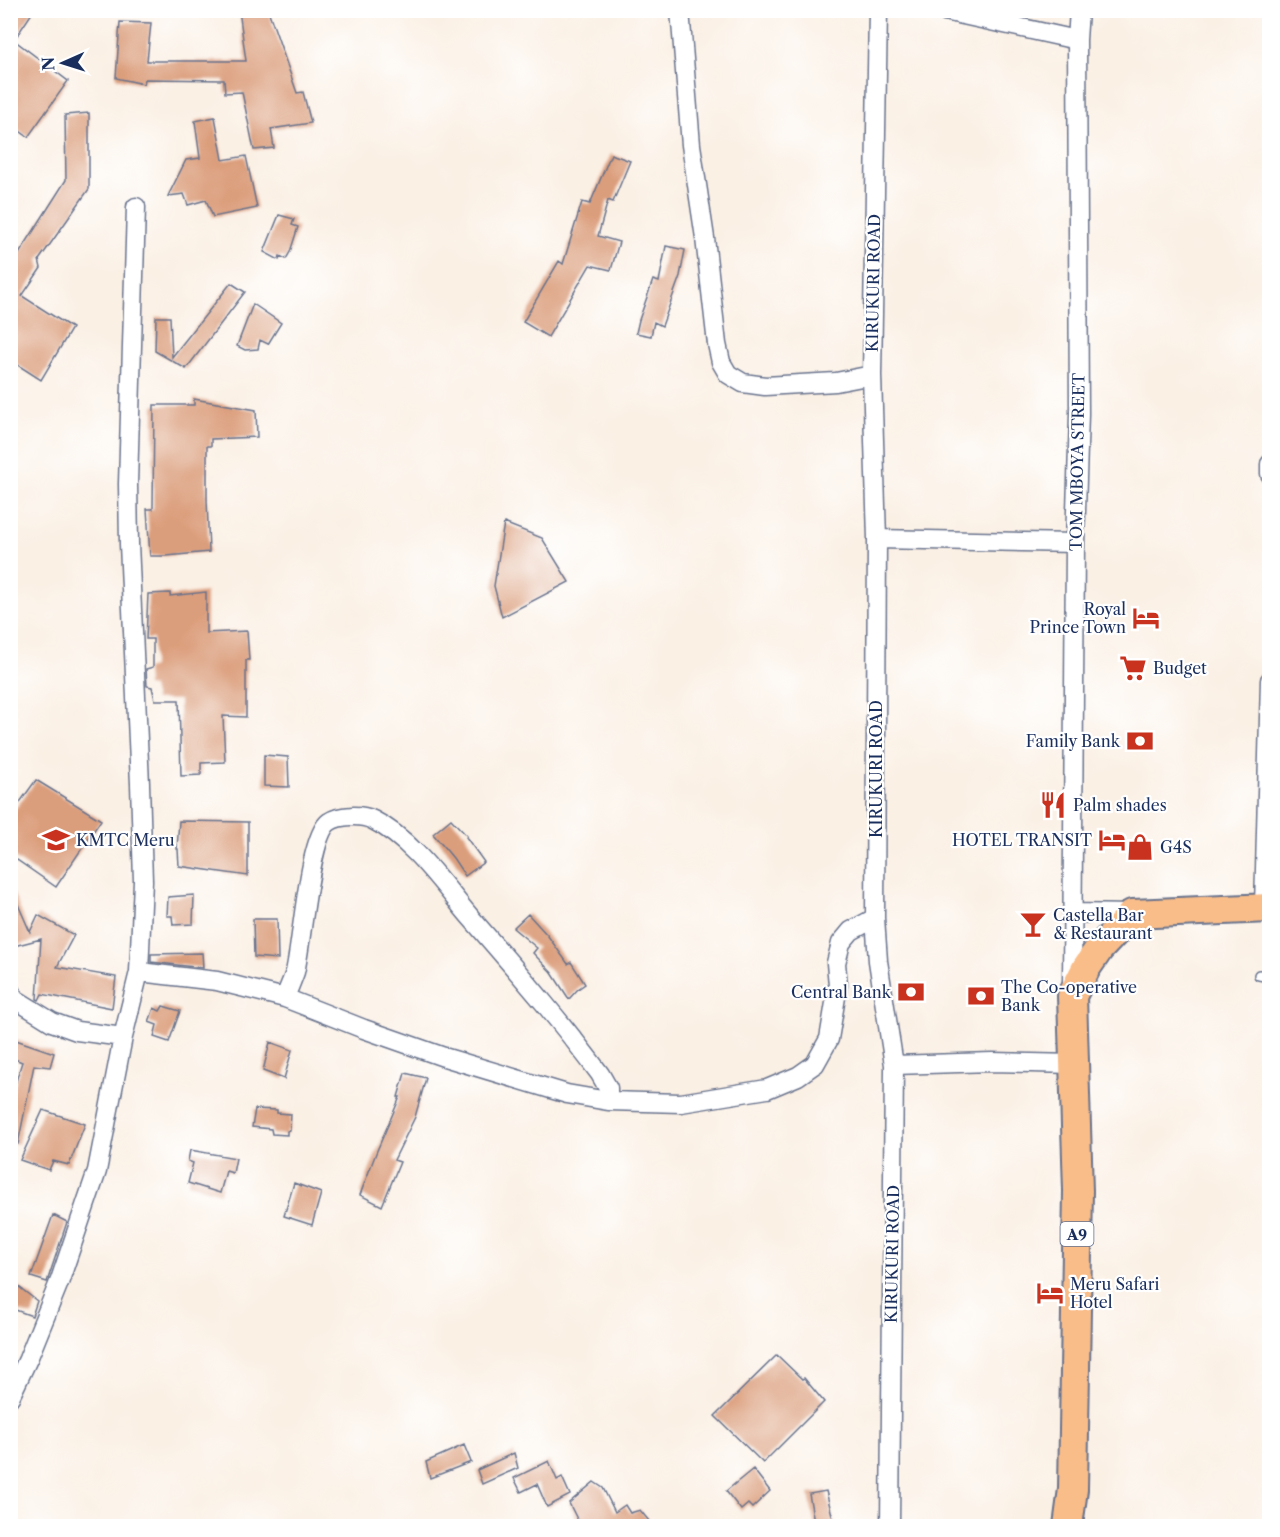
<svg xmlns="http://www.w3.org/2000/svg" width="1280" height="1537" font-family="'Libre Caslon Text',serif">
  <rect width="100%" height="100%" fill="#fff"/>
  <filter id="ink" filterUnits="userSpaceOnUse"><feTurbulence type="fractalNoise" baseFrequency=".0167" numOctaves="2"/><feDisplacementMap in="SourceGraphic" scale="12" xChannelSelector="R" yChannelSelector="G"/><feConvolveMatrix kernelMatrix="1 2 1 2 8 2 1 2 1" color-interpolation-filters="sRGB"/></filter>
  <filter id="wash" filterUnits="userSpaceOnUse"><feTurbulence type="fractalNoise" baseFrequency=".008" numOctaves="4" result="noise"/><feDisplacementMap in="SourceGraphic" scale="24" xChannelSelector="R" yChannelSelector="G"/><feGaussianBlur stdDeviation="1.35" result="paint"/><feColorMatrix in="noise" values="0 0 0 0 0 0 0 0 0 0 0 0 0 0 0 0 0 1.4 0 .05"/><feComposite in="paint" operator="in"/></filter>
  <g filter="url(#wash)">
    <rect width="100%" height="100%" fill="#fbf0e4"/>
    <g id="blocks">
      <path fill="#db9e7c" d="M10,10H34L14,40L68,81L28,137L10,124Z
        M239,10H268L297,93L303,92L311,123L271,129L274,148L254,150L242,92L225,93L224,80L145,79L144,84L116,78L120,22L151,23L147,61H246Z
        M89,113V189L39,260L41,268L22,296L72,328L41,380L10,360V268L66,180L65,115Z
        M215,117L223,160L246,156L257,208L213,217L206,200L188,205L184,194L168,196L186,160L200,158L195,121Z
        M611,154L630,161L613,202L608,200L598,236L619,242L611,270L590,265L548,337L523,322L559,261L563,264L582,202L590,204Z
        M279,215L294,219L292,225L298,227L290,252L286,259L280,256L279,260L264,252Z
        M666,246L685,250L680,276L662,326L654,322L651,336L636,333L639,320L653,280L659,282Z
        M231,283L245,292L186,369L155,351L156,317H170L172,357Z
        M253,304L281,323L268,344L260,340L258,349L245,350L237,346Z
        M194,399L256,410L257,437L211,439V446H207V500L209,552L166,556H150L147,509H153L154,405H194Z
        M504,523L542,538L569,582L502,617L494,586Z
        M206,592V633L247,631L249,660H246V717L223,716L225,762L201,763V775L181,776L179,700H155L152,687L147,686L146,669L153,667V639H146L148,594L170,593V596Z
        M264,755L288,757L289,787L264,786Z
        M36,780L101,820L56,887L10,855V816Z
        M451,819L467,836L466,837L484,862L465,876L453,858L433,834Z
        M179,821L248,822V876L179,866L178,849H177Z
        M10,886L30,932L38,915L74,935L57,967L116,977L112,1008L42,994L39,1000L37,999L41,939L10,947Z
        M194,895L193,924L173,925L172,916H167L168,897Z
        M528,914L548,936L568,964L571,962L585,984L578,989L569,999L552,973L533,953L537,948L513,928Z
        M253,919H277L278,959L254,957Z
        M202,953L203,968L151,962V954Z
        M163,1006L180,1011L169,1042L154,1037L157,1025L149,1022L154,1008L160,1011Z
        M13,1039L54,1053L50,1067L34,1065L18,1144L10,1143V1100L22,1062L10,1057V1048Z
        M270,1042L292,1050L284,1079L263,1071Z
        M405,1073L426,1078L415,1117L394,1160L400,1162L382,1206L360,1195L376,1153L400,1097H398Z
        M255,1109L277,1110V1113L291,1114L290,1130L287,1131V1135L272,1134L271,1129L252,1127Z
        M43,1110L85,1124L69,1165L53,1161L49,1170L20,1160Z
        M190,1150L236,1158L233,1173L226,1171L220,1193L188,1183L193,1163L188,1161Z
        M294,1183L321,1193L312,1225L284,1216Z
        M53,1215L67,1222L47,1282L31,1277Z
        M10,1280L37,1301L32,1316L10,1308Z
        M777,1355L802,1379L804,1378L824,1402L763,1463L715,1416Z
        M464,1445L471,1462L430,1478L426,1462Z
        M514,1453L518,1468L482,1484L477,1470Z
        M549,1461L557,1480L562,1477L570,1495L547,1507L537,1484L521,1492L514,1478Z
        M753,1469L770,1491L752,1508L748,1504L741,1510L726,1491Z
        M594,1482L603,1488L615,1512L625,1505L630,1513L640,1510L654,1527H581L569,1503Z
        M826,1491L835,1527H815L809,1494Z"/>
    </g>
  </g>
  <g filter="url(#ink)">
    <use href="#blocks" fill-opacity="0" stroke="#69738d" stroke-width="1.5"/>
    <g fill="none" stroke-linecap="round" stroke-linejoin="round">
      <defs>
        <path id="service" d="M1259,975L1270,977"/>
        <path id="minor" d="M680,10L691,145L705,238L717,344L721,362L728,374L743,383L765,386L836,382L872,375
          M878,10L872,375L877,539L875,918L878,961L894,1065L890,1526
          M940,10L1077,40
          M1270,464V474
          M877,539L1075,543
          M1264,907L1270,680
          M1072,913L1132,914
          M139,972L217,981L285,998L364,1029L444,1057L567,1094L608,1101L681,1103L767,1089L798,1076L815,1064L829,1039L838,985L836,963L841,943L851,931L875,918
          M1072,987L1075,543L1079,414L1077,40L1079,10
          M10,991L15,999L52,1022L77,1031L123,1037
          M285,998C288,989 292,981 295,972C302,944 309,836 329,822C339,815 361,814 373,820C413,840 443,885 472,919C516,970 560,1020 600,1074L608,1088V1101
          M894,1065L992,1062L1074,1064
          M10,1397L28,1359L60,1280L97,1171L123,1037L139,972L143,881L140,784L129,544L128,484L136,207"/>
        <path id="trunk" d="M1068,1526L1073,1489L1078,1191L1072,996L1086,968L1099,949L1132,914L1270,908"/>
      </defs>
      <use href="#service" stroke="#69738d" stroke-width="12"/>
      <use href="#minor" stroke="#69738d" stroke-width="21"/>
      <use href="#trunk" stroke="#69738d" stroke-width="32"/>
      <use href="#service" stroke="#fff" stroke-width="9"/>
      <use href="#minor" stroke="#fff" stroke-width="18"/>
      <use href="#trunk" stroke="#f9bd89" stroke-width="28"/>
    </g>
  </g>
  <defs>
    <symbol id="hotel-bare" viewBox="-9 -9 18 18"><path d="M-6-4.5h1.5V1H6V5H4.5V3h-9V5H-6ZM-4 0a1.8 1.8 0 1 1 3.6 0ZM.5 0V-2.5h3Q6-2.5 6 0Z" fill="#c8321e" stroke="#fff" stroke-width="2.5" paint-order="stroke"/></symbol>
    <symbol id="supermarket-bare" viewBox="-9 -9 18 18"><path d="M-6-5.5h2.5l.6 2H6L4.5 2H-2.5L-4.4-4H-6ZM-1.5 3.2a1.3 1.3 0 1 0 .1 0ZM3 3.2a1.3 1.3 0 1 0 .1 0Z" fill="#c8321e" stroke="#fff" stroke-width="2.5" paint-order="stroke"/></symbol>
    <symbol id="bank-bare" viewBox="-9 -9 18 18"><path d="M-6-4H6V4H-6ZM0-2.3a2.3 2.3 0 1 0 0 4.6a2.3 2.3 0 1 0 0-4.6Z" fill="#c8321e" stroke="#fff" stroke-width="2.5" paint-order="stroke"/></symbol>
    <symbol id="restaurant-bare" viewBox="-9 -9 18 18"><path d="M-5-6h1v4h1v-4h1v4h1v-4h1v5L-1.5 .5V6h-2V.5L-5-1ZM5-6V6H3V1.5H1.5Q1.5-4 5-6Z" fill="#c8321e" stroke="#fff" stroke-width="2.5" paint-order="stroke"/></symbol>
    <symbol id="university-bare" viewBox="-9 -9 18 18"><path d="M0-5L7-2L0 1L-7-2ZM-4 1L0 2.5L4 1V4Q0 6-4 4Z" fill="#c8321e" stroke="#fff" stroke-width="2.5" paint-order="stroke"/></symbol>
    <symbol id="shop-bare" viewBox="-9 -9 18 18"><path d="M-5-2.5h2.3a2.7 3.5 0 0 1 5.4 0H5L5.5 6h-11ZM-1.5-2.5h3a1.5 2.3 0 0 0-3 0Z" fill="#c8321e" stroke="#fff" stroke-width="2.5" paint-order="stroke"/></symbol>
    <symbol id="bar-bare" viewBox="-9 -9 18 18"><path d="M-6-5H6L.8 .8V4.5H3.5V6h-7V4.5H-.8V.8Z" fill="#c8321e" stroke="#fff" stroke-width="2.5" paint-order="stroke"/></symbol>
  </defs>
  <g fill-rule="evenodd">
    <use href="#hotel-bare" x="1127" y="599" width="38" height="38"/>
    <use href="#supermarket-bare" x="1114" y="649" width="38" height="38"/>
    <use href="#bank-bare" x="1121" y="722" width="38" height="38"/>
    <use href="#restaurant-bare" x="1034" y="786" width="38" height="38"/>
    <use href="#university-bare" x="37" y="821" width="38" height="38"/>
    <use href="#hotel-bare" x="1093" y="821" width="38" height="38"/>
    <use href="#shop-bare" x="1121" y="828" width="38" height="38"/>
    <use href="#bar-bare" x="1014" y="905" width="38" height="38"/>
    <use href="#bank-bare" x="892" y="973" width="38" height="38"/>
    <use href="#bank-bare" x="962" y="977" width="38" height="38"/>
    <use href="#hotel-bare" x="1031" y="1274" width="38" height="38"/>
  </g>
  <g text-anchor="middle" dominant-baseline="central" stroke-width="4.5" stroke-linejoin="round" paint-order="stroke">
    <rect fill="#fff" stroke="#5f6d8e" stroke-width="1.5" x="1060.5" y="1222" width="33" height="24" rx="4.5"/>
    <g font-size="15" font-weight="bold" fill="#1b2f5e">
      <text x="1077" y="1234">A9</text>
    </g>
    <g font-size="16" fill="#1b2f5e" stroke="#fff">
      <text transform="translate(873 283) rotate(-89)">KIRUKURI ROAD</text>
      <text transform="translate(1077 462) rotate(-89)">TOM MBOYA STREET</text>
      <text transform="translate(876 769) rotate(-90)">KIRUKURI ROAD</text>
      <text transform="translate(892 1254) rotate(-89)">KIRUKURI ROAD</text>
    </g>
    <g font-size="16" fill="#1b2f5e" stroke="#fff" text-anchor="start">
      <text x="1126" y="609" text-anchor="end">Royal<tspan x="1126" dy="18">Prince Town</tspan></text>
      <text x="1153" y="668">Budget</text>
      <text x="1120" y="741" text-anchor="end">Family Bank</text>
      <text x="1073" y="805">Palm shades</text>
      <text x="76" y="840">KMTC Meru</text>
      <text x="1092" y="840" text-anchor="end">HOTEL TRANSIT</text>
      <text x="1160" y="847">G4S</text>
      <text x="1053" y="915">Castella Bar<tspan x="1053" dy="18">&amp; Restaurant</tspan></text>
      <text x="1001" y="987">The Co-operative<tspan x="1001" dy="18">Bank</tspan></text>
      <text x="891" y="992" text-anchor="end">Central Bank</text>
      <text x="1070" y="1284">Meru Safari<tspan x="1070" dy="18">Hotel</tspan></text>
    </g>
  </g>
  <rect width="1280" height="1537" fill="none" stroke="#fff" stroke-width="36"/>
  <g transform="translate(63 63) rotate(267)" stroke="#ffffff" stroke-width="4.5" paint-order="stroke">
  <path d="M0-4.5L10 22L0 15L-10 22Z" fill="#1b2f5e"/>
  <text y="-9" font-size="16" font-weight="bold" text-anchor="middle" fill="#1b2f5e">N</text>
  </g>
</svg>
